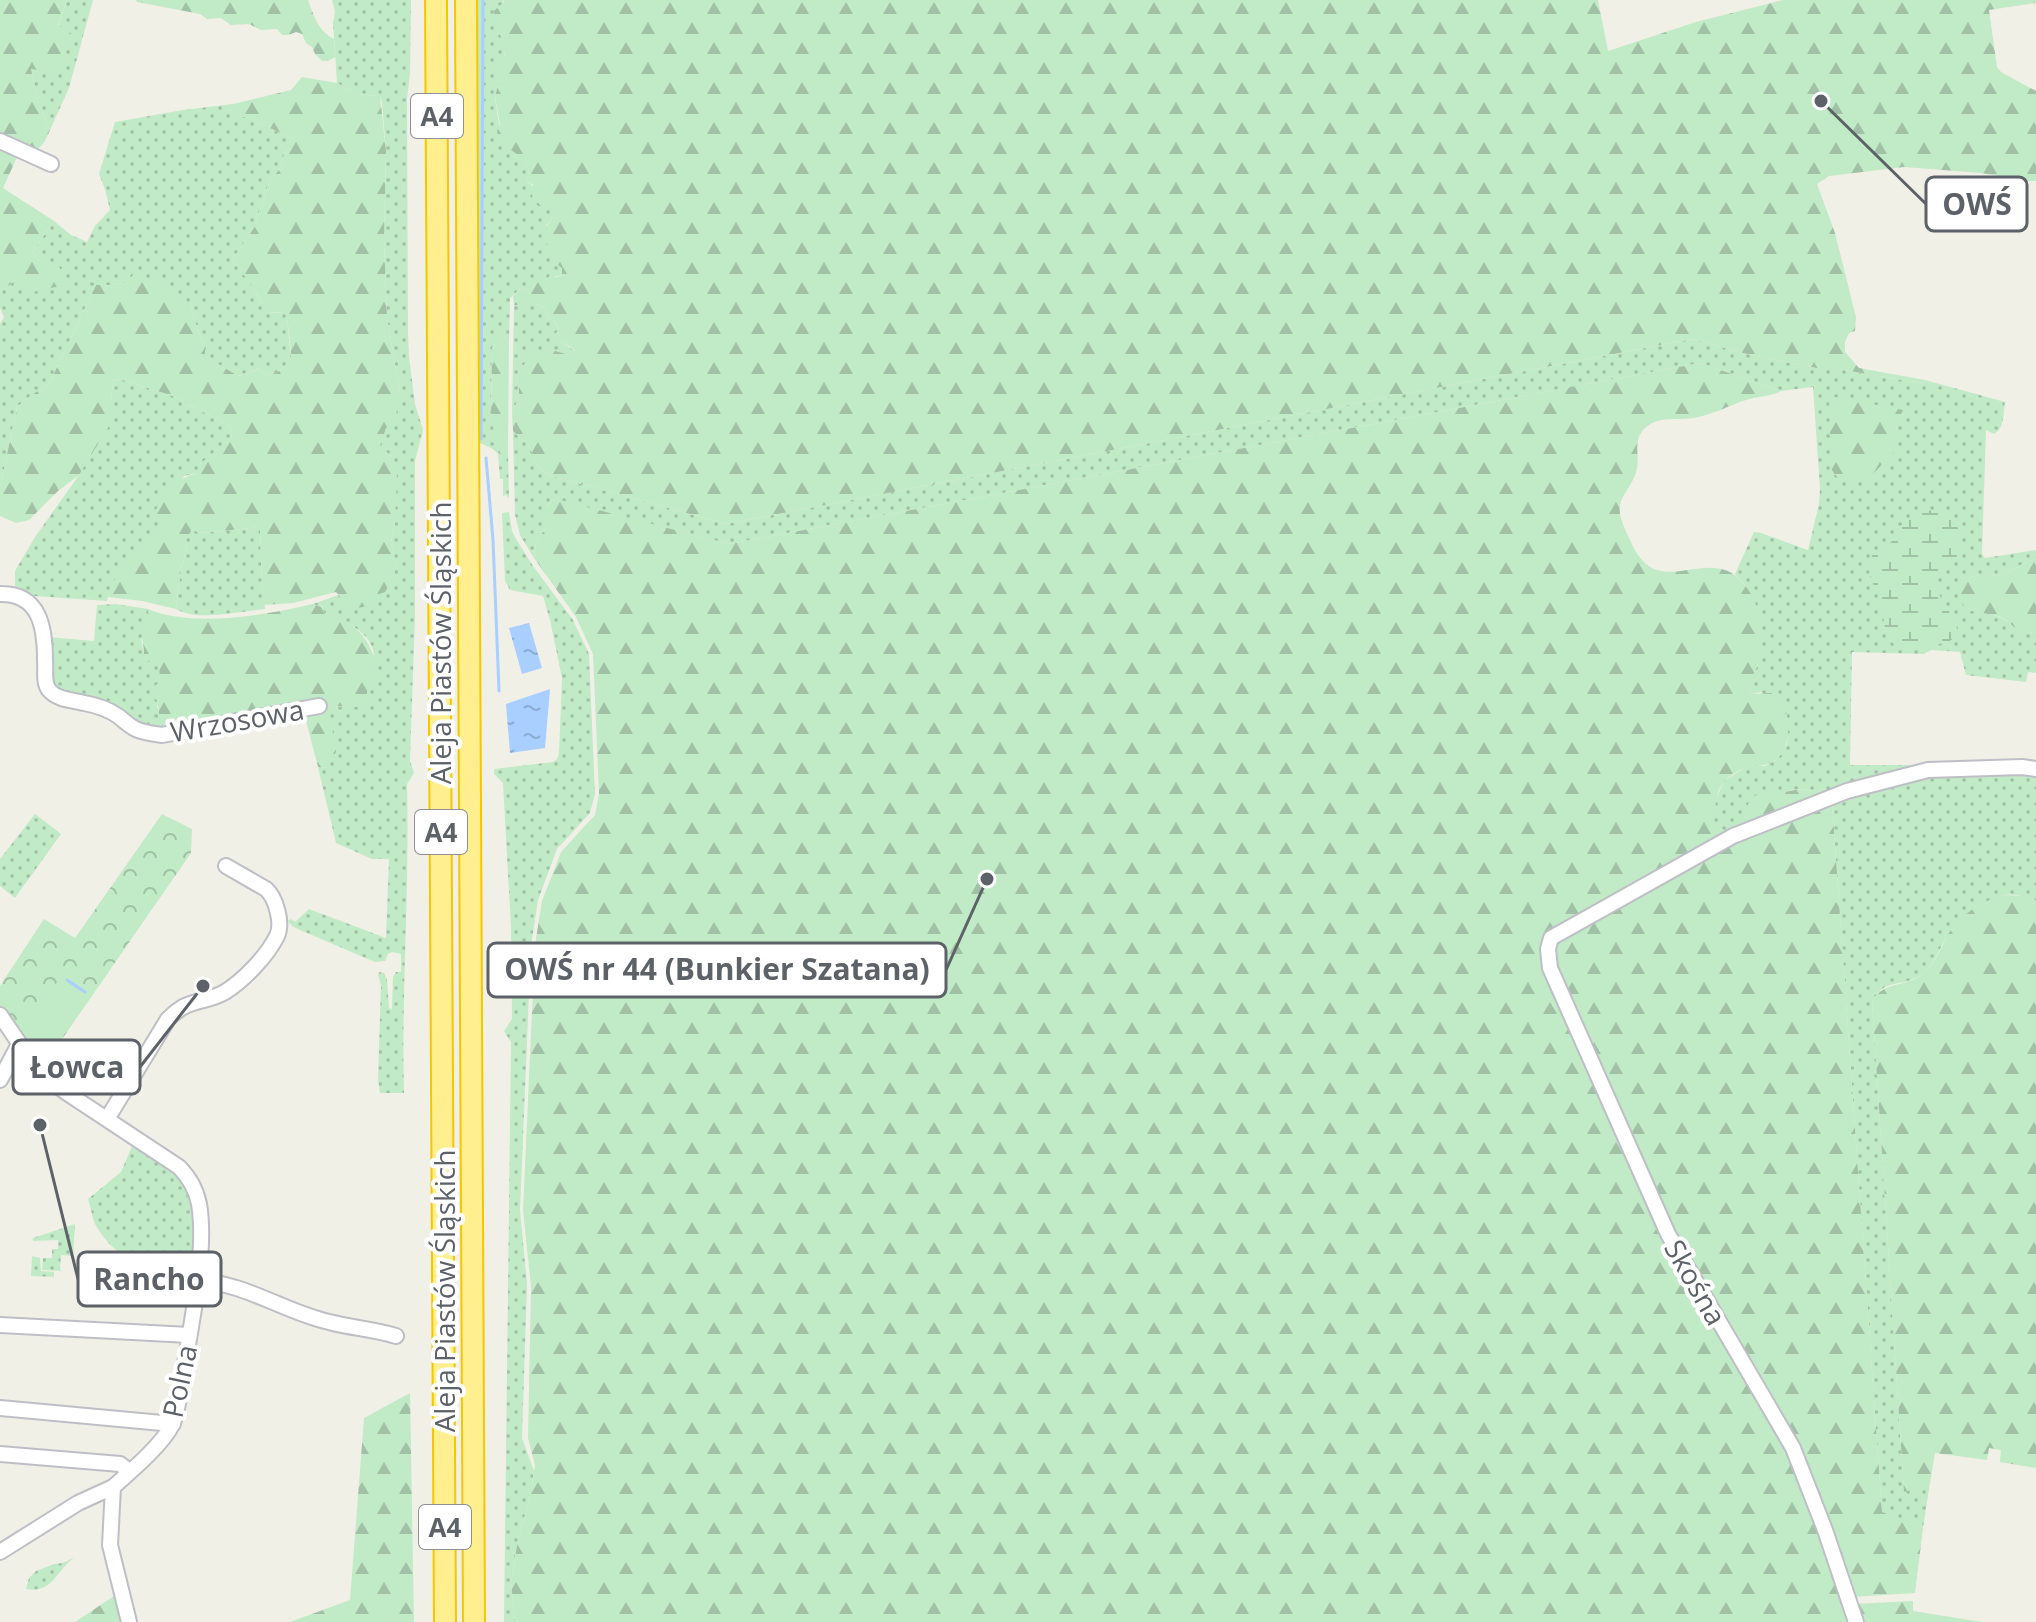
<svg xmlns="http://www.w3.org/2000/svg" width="2036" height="1622" font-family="'Open Sans',sans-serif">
  <defs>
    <pattern id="grass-dots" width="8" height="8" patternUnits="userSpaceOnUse" patternTransform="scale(2)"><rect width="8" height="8" fill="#c1eac6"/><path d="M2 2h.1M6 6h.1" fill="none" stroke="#a0c1a5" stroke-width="1.8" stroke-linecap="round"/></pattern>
    <pattern id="forest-firs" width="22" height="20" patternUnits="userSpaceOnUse" patternTransform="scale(2)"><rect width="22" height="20" fill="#c1eac6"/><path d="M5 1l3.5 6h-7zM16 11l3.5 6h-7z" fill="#a0c1a5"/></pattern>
    <pattern id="wetland-marsh" width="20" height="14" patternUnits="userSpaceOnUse" patternTransform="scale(2)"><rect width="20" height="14" fill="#c1eac6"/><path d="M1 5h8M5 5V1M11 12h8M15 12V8" fill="none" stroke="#a0c1a5"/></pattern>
    <pattern id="park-crowns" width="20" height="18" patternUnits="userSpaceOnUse" patternTransform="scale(2)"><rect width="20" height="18" fill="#c1eac6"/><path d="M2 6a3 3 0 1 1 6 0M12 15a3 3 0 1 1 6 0" fill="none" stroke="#a0c1a5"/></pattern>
    <pattern id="water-ripples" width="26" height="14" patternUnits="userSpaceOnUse" patternTransform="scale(2)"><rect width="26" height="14" fill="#a8cfff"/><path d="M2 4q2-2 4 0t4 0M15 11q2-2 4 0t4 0" fill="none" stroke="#8cabd2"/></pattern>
  </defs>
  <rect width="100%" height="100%" fill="#f1f0e6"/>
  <path fill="url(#grass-dots)" fill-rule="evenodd" d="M67,0H93L69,88L50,130L39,105L31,69L58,72V26Z
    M332,0H411L410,74L407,99L408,332L409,357L415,404L423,430L415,461V614L410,761L414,773L407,784C410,887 401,990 404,1093H380L378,1079L381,985L378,975L379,972L384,973L387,980L389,1008L392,1009L393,977L396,972H401V954L392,952L388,954L385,961L375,962L300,930L292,926L288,921L291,919L295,922L309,909L386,938L389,859H372L336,843L318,767L326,768L321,711L324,705L342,707L367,690C369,680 373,669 374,658C375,634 344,619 325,614L321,607L313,604L338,595L374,596L396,565L391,542L395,523L392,457L379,446L400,393L387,318L384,240L386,151L382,103L380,96L356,94L337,83L333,23L335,11Z
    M478,0H503L500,26L508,35L500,79L495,96L497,112L502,139L507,147L526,159L529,172L527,181L558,208L559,211L546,226L554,251L562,267V275L548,278L525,290L520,289L510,298L509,342L502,335L492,348L491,420L505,453L508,451L509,498L506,495L503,496V479H500L498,454L493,449L478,442Z
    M233,104L229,113L249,118L289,137L292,146L284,154L281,167L269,183L254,228L232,260L251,283L262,305L270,313L285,312C290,327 288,343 292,359L279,371L268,376L259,369L237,376L205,356V346L197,328L191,304L128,282L113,285H96L49,384L33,394L17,407L0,488V324L4,317L0,308V293L15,280L43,265L32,252L54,221L71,235L87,242L95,226L110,210L105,189L99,174L115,122L183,110Z
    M535,304L545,307L548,319L555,321L559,330L554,337L575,351L569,355L552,350L519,372V397L512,414L514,305Z
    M1692,339L1747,354L1821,369H1838L1920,383L1925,380L2005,402C2003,413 2005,428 1994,434L1986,430L1982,554L1985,558L2036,550V559C2023,562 2014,570 2002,574C1992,577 1981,573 1971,577C1965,579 1962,586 1962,591C1959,616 1984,611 1997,616C2012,621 2018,635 2036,632V673L2028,672L2026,682L1966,675L1960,652L1931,650L1924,654L1852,652L1850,765H1920L1874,776L1826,792L1797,789L1785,792H1762L1739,826L1726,832L1714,823V803L1724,781L1744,768L1753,765L1765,766L1776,760L1787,744L1788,727L1761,692L1753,694L1748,689L1751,675L1758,665V611L1746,586L1735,574L1754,532L1761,533L1808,550L1819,504L1820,488L1813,387L1781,391L1700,363L729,544L553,499C543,509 544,515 547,527L536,541L534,558L520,535L515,515L513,431L529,446L540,469L549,475L726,524ZM1829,396L1896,425C1899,446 1894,454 1878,467Z
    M120,379L173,396L230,426L232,437L200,465L198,473L184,476C176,491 169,507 160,522C142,549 115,568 107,601L34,596L25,590L15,586V571L35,537L79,475L111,401L113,381Z
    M509,512L512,531L516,539L533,566L573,620L589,654L595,794L590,813L557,849L538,900L531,946L520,1210L527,1284L522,1438L534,1471L529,1502L518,1539L511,1583L515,1622H504L511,1042L504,1031L512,1019L511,927L503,783L494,774V769L553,762L557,759L559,754L562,678L550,620L543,596L510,590L505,581L502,513Z
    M260,527L262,588L265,609C241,611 197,622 176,609L181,569L187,549L186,539L192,530L202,533Z
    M116,604L148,609V614L155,620L141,640L144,653L159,662L161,682L157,707L167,732L157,731L84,699L52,687L48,637L94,641L97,605Z
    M2019,774L2036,776V901C2027,898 2016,893 2006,895C1988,900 1959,919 1949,934C1939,947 1935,965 1921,975C1910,983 1896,982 1885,987C1880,990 1875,996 1872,1001L1904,1491L1930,1483L1923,1528L1882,1513L1832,802L1931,776Z
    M35,814L61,834L15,898L0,886V859Z
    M133,1144L186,1179L194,1199L195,1267C152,1266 119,1267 95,1224C92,1217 91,1207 88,1199L121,1172Z
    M75,1224L73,1256L61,1255L60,1269L62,1271L42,1270L43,1258H52V1249H58V1240L33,1241V1238Z
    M32,1256L40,1258L41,1271L54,1272V1277L31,1276Z
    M75,1557C56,1570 53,1594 26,1589L29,1578L36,1571L54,1564L63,1563Z"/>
  <path fill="url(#forest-firs)" d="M0,0H67L58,25L71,33L58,73L31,69L39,105L50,130C42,150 38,150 18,155L3,188L54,221L32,252L43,265H58L69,284L33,292L15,280L0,293Z
    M136,0H308C314,16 318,31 334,39L335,57L328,61H322L315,54L312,47L306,43L302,34L296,32L289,35H282L277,29L261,30L249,24L231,25L221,18L207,19L200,14L137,2Z
    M503,0H1598L1608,51L1696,22L1783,0H2036V3L1989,10L1997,67L2001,72L2036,91V181H2028L1981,173L1904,167L1829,176L1817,184L1835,233L1856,317L1855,331L1849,333L1845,342V352L1859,368L1925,380L1920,383L1838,369H1821L1747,354L1692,339L726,524L549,475L540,469L529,446L513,431L512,414L519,397V372L532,353L542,354L552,350L569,355L575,350L553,337L559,329L555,321L548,319L545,307L535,304L529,308L522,305H514L513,296L520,289L525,290C532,281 536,275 548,278L550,275L557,277L562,275V268L554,262V251L548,247L544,237L548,232L546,227L558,211V208L539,206L532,202L533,185L527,181L529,172L526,160L506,147L498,136L497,131L500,125L495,96L500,79L497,68L499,59L505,55L503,46L508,36L501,37L498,30L500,26L495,22L494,11L504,2Z
    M302,77L337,83L356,94L380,96L386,151L384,240L387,318L400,393L395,421L386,428L380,446L392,457L397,472L395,523L391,542L396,565L394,577L385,592L374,596L370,605C358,609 350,609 338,605L340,597L336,592L293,603L264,605L262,588L260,527L202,533L192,530L186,539L187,549L181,569L176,609L142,601L108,597C115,569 141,545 159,523L154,513C167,491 171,480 198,473L199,465L232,437L230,426L173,396L120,379L113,381L111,401L115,416L79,475L58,491L29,520L16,523L0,516V488L17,407L33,394L49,384L96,285C110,285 124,287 133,275L164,284L191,304L197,328L205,346V356L238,376L259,369L268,376L279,371L292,359C289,343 290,327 285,312L264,313C259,292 245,276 232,260L254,228L269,183L281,167L284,154L292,146L289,137L249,118L228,113L233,104L291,90Z
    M502,335L509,342L508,451L505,454L500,453L491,420L492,348L495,345V339Z
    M1700,363L1781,391C1770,397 1758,396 1746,400C1728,406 1712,415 1694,418C1681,420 1663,417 1652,423C1628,437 1642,454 1636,472C1633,484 1621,496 1620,505C1618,516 1625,529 1630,540C1634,550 1642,563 1652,568C1678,582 1718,550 1744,584C1750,591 1756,603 1758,612C1760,623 1761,657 1757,667C1753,675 1750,680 1748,689L1753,694L1771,693C1783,702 1787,709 1788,725C1789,742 1784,760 1765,765C1764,766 1754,765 1753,766C1744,767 1731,774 1725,781C1714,793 1716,808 1714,823L1726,832L1552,928L1545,937L1666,1237L1790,1449L1851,1622H515L511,1583L518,1539L529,1502L535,1465L528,1438L531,1287L523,1210L535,945L542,901L561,852L595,815L599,794L593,654L576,617L534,558L536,541L547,527L542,513L553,499L560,500L729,544Z
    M1829,396L1903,410L1896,425L1898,439L1896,450L1868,479L1861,482L1845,480L1837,477L1831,469Z
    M2036,559V632C2015,636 2014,622 1998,616C1984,611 1959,617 1961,592C1962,586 1965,579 1971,577C1981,573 1992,577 2002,574C2014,570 2023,562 2036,559Z
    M313,604L321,607L325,614C357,622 370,638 378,670L367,690V701L359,707L323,706L321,711L330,715L336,752L326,768L318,767L304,713L167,732L160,721L157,700L152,697V688L160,682L159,662L153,659L144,663C143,659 144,656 144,653C144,644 141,640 142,629L154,620L148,614V609C193,628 266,615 313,604Z
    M1797,789L1826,792L1739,826C1739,818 1742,815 1746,808C1761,780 1774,798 1797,789Z
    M1832,802L1882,1512L1923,1528L1915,1593L1851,1597L1796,1446L1671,1231L1555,966L1553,943L1731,842Z
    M2007,895L2024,896L2036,901V1468L2000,1462L2001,1450L1989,1448L1987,1460L1935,1453L1930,1483L1904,1492L1872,1001C1885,980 1904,988 1921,975C1933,966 1940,951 1946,938C1958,916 1983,899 2007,895Z
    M410,1393L414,1622H290L350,1600L364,1418Z
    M117,1594L125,1622H75Z
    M1913,1601V1611L1982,1622H1859L1853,1604Z"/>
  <path fill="url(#wetland-marsh)" d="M1938,509C1955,516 1967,536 1958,554C1952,565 1938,568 1937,583C1935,606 1988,641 1930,645C1920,646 1910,650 1900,647C1894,645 1890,641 1887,635C1882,623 1885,611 1880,599C1877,590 1870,580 1869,570C1869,567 1870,561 1871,558C1875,549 1883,548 1890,543C1895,539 1896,533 1900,528C1908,517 1925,511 1938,509Z"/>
  <path fill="url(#park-crowns)" d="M162,814L192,829L191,853L42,1068L0,1009V986L44,919L75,938Z"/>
  <path fill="#c1eac6" d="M59,980L87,999L46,1062L15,1028Z"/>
  <path fill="url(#water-ripples)" d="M529,623L542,668L522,674L509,628Z
    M550,689L545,748L510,753L506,704Z"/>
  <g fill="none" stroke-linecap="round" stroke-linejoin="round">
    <path stroke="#a8cfff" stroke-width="3" d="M481,439L483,0
      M486,458L493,540L499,691
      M67,980L85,992"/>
    <defs>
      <path id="minor" d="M0,141L51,164
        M0,594C40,593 45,628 45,660C46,670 43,682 49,690C57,700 73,700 84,703C95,705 108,709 118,716C125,721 130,727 138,730C146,733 154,734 162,735L319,706
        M0,1015L39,1072L67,1093L179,1167C190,1178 196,1189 199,1204C207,1251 191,1323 184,1370C181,1384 178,1413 172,1425C162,1445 130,1472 113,1487L110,1545L129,1622
        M0,1080L19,1044
        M107,1119L168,1019C172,1015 178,1010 183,1007C196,1000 212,1000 225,992C244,980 267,956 277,936C283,923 276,898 266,889L226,866
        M197,1281C244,1282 284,1312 329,1322C351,1328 374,1329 396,1336
        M0,1325L189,1335
        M0,1408L173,1424
        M0,1454L120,1464L130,1472
        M0,1552L78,1503L113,1487
        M1856,1622L1825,1530L1793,1448L1668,1234L1550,968L1548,949L1551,938L1733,836L1847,791L1928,770L2022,767L2036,769"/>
      <path id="highway" d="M436,0L445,1622
        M466,0L474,1622"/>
    </defs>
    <use href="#minor" stroke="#bebfc6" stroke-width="18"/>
    <use href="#highway" stroke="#f7c600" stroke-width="24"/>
    <use href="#minor" stroke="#fff" stroke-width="14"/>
    <use href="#highway" stroke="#ffef8f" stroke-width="20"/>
  </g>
  <g text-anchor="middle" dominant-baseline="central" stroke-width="8" stroke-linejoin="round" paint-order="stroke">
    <g fill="#fff" stroke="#8e9095" stroke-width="2">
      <rect x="411" y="94" width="52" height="44" rx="6"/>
      <rect x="415" y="810" width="52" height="44" rx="6"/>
      <rect x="419" y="1505" width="52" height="44" rx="6"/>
    </g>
    <g font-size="26" font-weight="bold" fill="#5d6168">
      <text x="437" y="116">A4</text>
      <text x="441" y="832">A4</text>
      <text x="445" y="1527">A4</text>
    </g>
    <g font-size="28" fill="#5d6168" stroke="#fff">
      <text transform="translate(440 643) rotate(-90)">Aleja Piastów Śląskich</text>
      <text transform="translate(237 720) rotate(-10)">Wrzosowa</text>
      <text transform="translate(1696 1282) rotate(60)">Skośna</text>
      <text transform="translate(444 1291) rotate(-90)">Aleja Piastów Śląskich</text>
      <text transform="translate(179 1381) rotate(-78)">Polna</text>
    </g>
  </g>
  <path fill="none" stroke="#5d6168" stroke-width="3" d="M1821 101L1926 204M987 879L946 970M203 986L140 1067M40 1125L78 1279"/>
  <g fill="#5d6168" stroke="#fff" stroke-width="3">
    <circle cx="1821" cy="101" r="8"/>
    <circle cx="987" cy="879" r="8"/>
    <circle cx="203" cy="986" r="8"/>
    <circle cx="40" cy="1125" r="8"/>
  </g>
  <g fill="#fff" stroke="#5d6168" stroke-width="3">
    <rect x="1926" y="177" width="101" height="54" rx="8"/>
    <rect x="488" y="943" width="458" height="54" rx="8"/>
    <rect x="13" y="1040" width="127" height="54" rx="8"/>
    <rect x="78" y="1252" width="143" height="54" rx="8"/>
  </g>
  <g font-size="30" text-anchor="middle" font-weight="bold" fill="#5d6168">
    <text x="1977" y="215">OWŚ</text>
    <text x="717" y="980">OWŚ nr 44 (Bunkier Szatana)</text>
    <text x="77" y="1078">Łowca</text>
    <text x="149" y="1290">Rancho</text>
  </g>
</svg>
